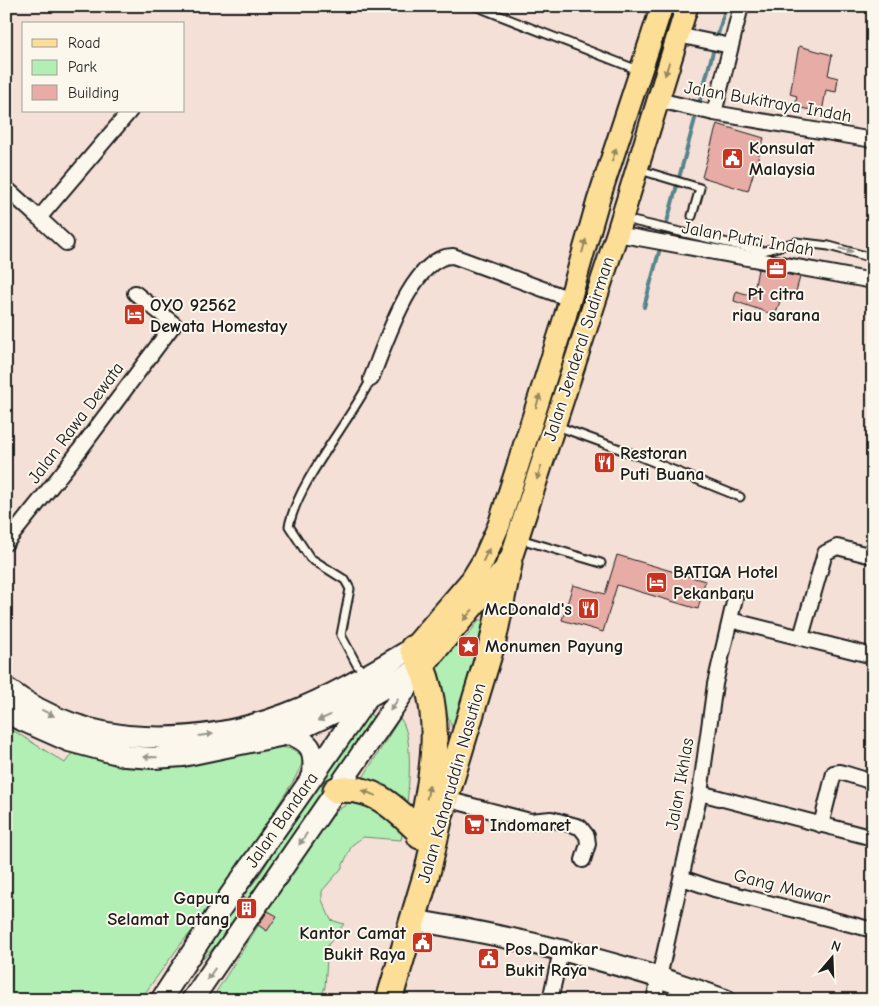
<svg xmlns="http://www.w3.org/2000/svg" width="879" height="1006" font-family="'Comic Neue',sans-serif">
  <rect width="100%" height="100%" fill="#f5e0d7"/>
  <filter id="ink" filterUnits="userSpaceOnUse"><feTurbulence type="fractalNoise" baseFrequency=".02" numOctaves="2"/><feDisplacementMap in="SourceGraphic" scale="10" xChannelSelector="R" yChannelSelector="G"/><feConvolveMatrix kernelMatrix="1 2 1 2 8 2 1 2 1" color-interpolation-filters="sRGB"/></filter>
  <g filter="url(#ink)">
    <path fill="#b2efb4" stroke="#678668" d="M480,619L486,625L456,725L452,728L441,696L428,672L469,634Z
      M368,713L374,717L233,930L223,937L204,958L202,955L217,930L261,873L303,803Z
      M400,718C417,738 407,815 401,840L363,837L352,845L341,869L322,891V900L331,920L344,924L328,945L325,987L320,1000H211L258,926L284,874L328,816L346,805Z
      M6,726L65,763L75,749L106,757L275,746L292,749L305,758L294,780L243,860L214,899V907L183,941L140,1000H6Z"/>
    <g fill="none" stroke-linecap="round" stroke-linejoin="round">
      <path stroke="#54848a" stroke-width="4" d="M718,34L726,6
        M700,100L714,48
        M664,233L695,119
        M644,307L659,252"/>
    </g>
    <path fill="#e7aca5" stroke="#1c1c1c" d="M799,46L832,55L828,75L838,78L836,92L826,90L822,112L795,107L797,96L790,94Z
      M717,124L764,138L748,191L702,177Z
      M758,269L800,277L795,295L783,293L775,315L734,301L736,291L753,296Z
      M617,555L705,581L698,609L617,585L603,632L562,620L573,585L605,594Z
      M243,897L247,899L237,913L234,911Z
      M268,911L277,916L267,931L258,925Z"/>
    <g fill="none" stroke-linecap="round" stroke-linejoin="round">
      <defs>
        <path id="lane" d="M475,6L638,70
          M640,170L700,188L692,216
          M624,219L763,251
          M760,252L796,242L829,246L873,258
          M557,426L636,455L740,497
          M520,539L601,563
          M365,674L357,665L341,635L350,589L345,580L310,558L289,526C299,480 348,424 371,379"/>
        <path id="street" d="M677,35L731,46L714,113
          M731,46L741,6
          M658,100L714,113L873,140
          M6,188L39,218L130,111
          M39,218L66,243
          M617,234L873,281
          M371,379C384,348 412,255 453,256L570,299
          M6,543L70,463L174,324L135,293
          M730,620L873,656
          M801,637L825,553L837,547L868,555
          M700,793L873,838
          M446,799L530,821L551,819L580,827L587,836L588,844L583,860
          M821,825L834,773L840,772L873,782
          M682,878L714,889L873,930
          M550,1000L561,951
          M654,1000L700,793L715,684L735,598"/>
        <path id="secondary" d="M6,688C46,718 94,735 144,737C250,742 325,701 413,648
          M6,712L17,718L69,741L125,756L154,758L183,756L289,734L368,697L423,666
          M289,734C312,742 315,751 313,775
          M412,920C518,937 624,963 725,1000
          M161,1000L219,911L366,700
          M192,1000L417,673"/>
        <path id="primary" d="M413,648L472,579L483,561L499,525L565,317L598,201L662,6
          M423,666L509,564L617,234L687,6"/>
        <path id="highway" d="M413,648C446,707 434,773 420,836
          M336,790C373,784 396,809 421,833
          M389,1000L428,869L440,816L493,641L509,564"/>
      </defs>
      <use href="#lane" stroke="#1c1c1c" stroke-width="11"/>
      <use href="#street" stroke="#1c1c1c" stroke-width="18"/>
      <use href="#secondary" stroke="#1c1c1c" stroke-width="24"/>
      <use href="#primary" stroke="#1c1c1c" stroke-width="25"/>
      <use href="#highway" stroke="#1c1c1c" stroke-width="29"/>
      <use href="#lane" stroke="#fbf7ec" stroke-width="7"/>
      <use href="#street" stroke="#fbf7ec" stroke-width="14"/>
      <use href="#secondary" stroke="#fbf7ec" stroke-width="20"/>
      <use href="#primary" stroke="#fcde96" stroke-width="21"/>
      <use href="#highway" stroke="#fcde96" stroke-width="25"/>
    </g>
    <defs><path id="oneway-solid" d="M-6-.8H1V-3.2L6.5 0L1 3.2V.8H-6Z" transform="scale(1.25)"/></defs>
    <g fill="#97875f">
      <use href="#oneway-solid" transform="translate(667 69) rotate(107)"/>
      <use href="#oneway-solid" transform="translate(614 155) rotate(-71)"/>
      <use href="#oneway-solid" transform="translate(584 246) rotate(-75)"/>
      <use href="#oneway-solid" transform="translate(538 401) rotate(-73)"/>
      <use href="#oneway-solid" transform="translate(539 473) rotate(108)"/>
      <use href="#oneway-solid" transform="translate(486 555) rotate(-64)"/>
      <use href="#oneway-solid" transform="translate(468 615) rotate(131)"/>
      <use href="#oneway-solid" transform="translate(428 792) rotate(-79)"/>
      <use href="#oneway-solid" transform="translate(369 793) rotate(-158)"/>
    </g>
    <g fill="#97948e">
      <use href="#oneway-solid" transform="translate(846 250) rotate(13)"/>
      <use href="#oneway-solid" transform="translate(394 705) rotate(125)"/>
      <use href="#oneway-solid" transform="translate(48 713) rotate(27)"/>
      <use href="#oneway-solid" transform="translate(324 718) rotate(156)"/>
      <use href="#oneway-solid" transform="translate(206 735) rotate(-8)"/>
      <use href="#oneway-solid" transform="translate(150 757) rotate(-178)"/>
      <use href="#oneway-solid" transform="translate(303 839) rotate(124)"/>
      <use href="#oneway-solid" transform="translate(211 974) rotate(125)"/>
    </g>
  </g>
  <defs>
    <symbol id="civic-square" viewBox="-11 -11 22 22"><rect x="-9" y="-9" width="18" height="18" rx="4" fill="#c8321e" stroke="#fbf7ec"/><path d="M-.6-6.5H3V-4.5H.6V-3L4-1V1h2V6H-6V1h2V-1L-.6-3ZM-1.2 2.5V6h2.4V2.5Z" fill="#fff"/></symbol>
    <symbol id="office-square" viewBox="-11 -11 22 22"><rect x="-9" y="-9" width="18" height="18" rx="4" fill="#c8321e" stroke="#fbf7ec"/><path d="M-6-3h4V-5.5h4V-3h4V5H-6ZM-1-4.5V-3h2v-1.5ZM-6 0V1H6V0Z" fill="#fff"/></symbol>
    <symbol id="hotel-square" viewBox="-11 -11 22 22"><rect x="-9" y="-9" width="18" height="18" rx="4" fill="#c8321e" stroke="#fbf7ec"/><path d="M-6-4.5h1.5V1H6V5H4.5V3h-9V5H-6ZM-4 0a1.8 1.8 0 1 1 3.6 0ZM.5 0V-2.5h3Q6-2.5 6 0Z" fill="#fff"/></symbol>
    <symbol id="restaurant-square" viewBox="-11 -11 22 22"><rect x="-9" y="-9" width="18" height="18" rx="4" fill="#c8321e" stroke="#fbf7ec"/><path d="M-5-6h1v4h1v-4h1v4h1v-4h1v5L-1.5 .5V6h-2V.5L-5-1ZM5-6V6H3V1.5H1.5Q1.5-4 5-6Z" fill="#fff"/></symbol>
    <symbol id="sight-square" viewBox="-11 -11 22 22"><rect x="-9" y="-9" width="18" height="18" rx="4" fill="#c8321e" stroke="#fbf7ec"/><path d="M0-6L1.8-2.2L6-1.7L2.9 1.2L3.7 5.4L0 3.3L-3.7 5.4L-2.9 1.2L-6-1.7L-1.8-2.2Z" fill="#fff"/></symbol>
    <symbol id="supermarket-square" viewBox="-11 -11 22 22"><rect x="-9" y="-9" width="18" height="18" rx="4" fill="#c8321e" stroke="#fbf7ec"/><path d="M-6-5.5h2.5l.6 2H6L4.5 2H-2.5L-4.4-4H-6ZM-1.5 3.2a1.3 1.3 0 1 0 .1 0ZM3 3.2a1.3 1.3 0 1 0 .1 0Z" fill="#fff"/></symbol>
    <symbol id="building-square" viewBox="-11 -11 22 22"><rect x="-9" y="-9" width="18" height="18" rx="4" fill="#c8321e" stroke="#fbf7ec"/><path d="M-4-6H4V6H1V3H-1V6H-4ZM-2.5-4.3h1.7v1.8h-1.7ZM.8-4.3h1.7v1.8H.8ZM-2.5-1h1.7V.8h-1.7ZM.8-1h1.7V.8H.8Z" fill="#fff"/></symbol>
  </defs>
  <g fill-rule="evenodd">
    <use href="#civic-square" x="720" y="146" width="25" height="25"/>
    <use href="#office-square" x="764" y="256" width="25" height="25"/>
    <use href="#hotel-square" x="122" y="302" width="25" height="25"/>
    <use href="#restaurant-square" x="592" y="450" width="25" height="25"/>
    <use href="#hotel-square" x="644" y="570" width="25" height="25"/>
    <use href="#restaurant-square" x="576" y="596" width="25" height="25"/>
    <use href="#sight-square" x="456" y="634" width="25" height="25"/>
    <use href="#supermarket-square" x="462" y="812" width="25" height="25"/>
    <use href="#building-square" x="234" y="896" width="25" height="25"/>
    <use href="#civic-square" x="410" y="930" width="25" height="25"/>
    <use href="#civic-square" x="476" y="946" width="25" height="25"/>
  </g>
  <g text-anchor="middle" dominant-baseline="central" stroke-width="4" stroke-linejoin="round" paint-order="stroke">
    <g font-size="18" fill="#1c1c1c" stroke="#fbf7ec">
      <text transform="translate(768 102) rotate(10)">Jalan Bukitraya Indah</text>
      <text transform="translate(748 239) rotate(10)">Jalan Putri Indah</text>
      <text transform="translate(579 349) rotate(-72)">Jalan Jenderal Sudirman</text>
      <text transform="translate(76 423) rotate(-53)">Jalan Rawa Dewata</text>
      <text transform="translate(452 783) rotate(-74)">Jalan Kaharuddin Nasution</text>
      <text transform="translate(680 784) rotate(-80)">Jalan Ikhlas</text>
      <text transform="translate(282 820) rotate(-55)">Jalan Bandara</text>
      <text transform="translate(782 887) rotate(14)">Gang Mawar</text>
    </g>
    <g font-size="18" font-weight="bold" fill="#1c1c1c" stroke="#fbf7ec" text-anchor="start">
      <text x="749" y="148">Konsulat<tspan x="749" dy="21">Malaysia</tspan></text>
      <text x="776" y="294" text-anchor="middle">Pt citra<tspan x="776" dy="21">riau sarana</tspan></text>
      <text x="150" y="305">OYO 92562<tspan x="150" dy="21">Dewata Homestay</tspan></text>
      <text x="620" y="453">Restoran<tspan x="620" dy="21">Puti Buana</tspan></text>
      <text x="673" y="572">BATIQA Hotel<tspan x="673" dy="21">Pekanbaru</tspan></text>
      <text x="572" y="609" text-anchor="end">McDonald's</text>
      <text x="485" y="646">Monumen Payung</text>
      <text x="490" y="825">Indomaret</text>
      <text x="230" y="898" text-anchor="end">Gapura<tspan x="230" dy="21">Selamat Datang</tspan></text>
      <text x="406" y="933" text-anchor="end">Kantor Camat<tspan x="406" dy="21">Bukit Raya</tspan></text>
      <text x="505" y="949">Pos Damkar<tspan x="505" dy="21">Bukit Raya</tspan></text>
    </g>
  </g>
  <rect width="879" height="1006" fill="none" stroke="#fbf7ec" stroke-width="25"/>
  <rect x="12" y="12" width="854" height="981" fill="none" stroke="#1c1c1c" stroke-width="2" filter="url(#ink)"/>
  <rect x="22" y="22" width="162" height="90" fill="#fbf7ec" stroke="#a29f99"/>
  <rect x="32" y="39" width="25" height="8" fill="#fcde96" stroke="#a29f99"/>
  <text x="68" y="48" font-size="15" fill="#1c1c1c">Road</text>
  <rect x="32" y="60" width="25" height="15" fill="#b2efb4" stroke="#a29f99"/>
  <text x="68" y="72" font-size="15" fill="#1c1c1c">Park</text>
  <rect x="32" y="85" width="25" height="15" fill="#e7aca5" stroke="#a29f99"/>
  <text x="68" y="98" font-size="15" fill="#1c1c1c">Building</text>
  <g transform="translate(832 958) rotate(19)" stroke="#fbf7ec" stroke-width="4" paint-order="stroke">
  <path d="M0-4L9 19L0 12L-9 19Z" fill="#1c1c1c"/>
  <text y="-8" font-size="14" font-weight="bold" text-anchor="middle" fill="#1c1c1c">N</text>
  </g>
</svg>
